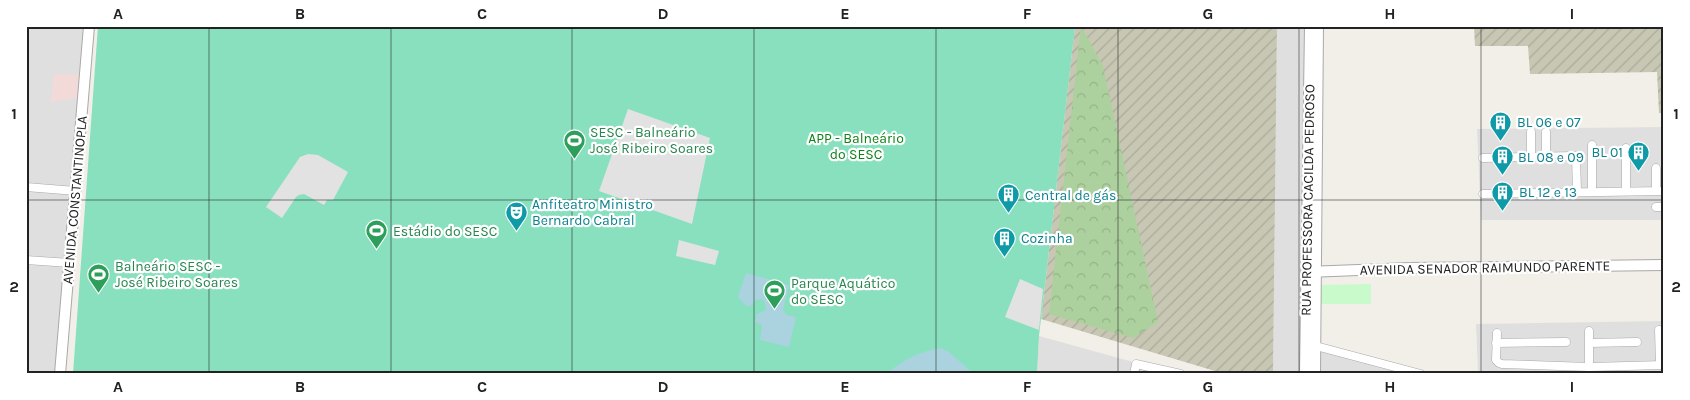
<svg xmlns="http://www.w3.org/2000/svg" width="1690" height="400" font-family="Karla,sans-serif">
  <defs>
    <pattern id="construction-furrows" width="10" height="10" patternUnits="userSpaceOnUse" patternTransform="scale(1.25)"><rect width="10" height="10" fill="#c7c7b4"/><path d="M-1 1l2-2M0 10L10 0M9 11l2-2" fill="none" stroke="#abab9a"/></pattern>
    <pattern id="forest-crowns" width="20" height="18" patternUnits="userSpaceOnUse" patternTransform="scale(1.25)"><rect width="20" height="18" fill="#add19e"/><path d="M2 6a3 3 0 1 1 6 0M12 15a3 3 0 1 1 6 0" fill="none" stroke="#95b388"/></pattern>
  </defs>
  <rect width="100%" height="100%" fill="#f2efe9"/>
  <path fill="#e0dfdf" d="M26,26H92L60,374H26Z
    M1277,26H1306L1302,341L1432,374H1273Z
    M1663,127L1664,220H1481L1477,129Z
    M1664,321V372L1478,371L1476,324Z
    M1039,336L1173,373V374H1037Z"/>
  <path fill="#f2dad9" d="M54,74L88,75L87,96L51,102Z"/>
  <path fill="url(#construction-furrows)" d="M1075,26H1277L1273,374H1225L1041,319Z
    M1474,26H1664V113H1659L1657,72L1530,74L1528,46H1475Z"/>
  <path fill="url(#forest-crowns)" d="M1081,26L1103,66L1158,322L1133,338L1049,314Z"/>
  <path fill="#c8facc" d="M1371,284V304H1318V285Z"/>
  <path fill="#88e0be" d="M98,26L1075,27L1039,336L1037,374H73Z"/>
  <path fill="#e2e2e2" d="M628,109L710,138L692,224L599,191Z
    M308,154L318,155L348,172L333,200H327L324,205L304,194L299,195L296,197L282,218L266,207L300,157Z
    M679,240L719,251L715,265L676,256Z
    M1020,279L1043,289L1039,330L1005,317Z"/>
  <path fill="#aad3df" d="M746,273L789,285L783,310L787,315L796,317L789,347L760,340L762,325L755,322L757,314L766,310L765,303L762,299L755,300L751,306H746L738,297Z
    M940,348L949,352L974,374H887C900,361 921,351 940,348Z"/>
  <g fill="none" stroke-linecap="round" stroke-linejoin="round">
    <defs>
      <path id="minor" d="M1531,132V157
        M1546,132V156
        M1592,145V191
        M1626,148V191
        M1483,158L1575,156L1576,158L1577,191
        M26,187L76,191
        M1656,191V168
        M1483,194L1664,191
        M1656,207H1664
        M26,260L70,263
        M1659,330L1660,365
        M1589,331V367
        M1497,333L1496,360L1499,363L1502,364L1589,367L1664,365
        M1496,343L1566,342
        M1589,343L1637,342
        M1312,345L1421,374
        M1134,374L1136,364L1181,374"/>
      <path id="tertiary" d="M1307,272L1410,268L1664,265
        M60,374L89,26
        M1305,374L1310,26
        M1315,374L1318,26"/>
    </defs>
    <use href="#minor" stroke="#a9a9a9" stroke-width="9"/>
    <use href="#tertiary" stroke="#a9a9a9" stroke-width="12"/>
    <use href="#minor" stroke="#fff" stroke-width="8"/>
    <use href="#tertiary" stroke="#fff" stroke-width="10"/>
  </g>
  <path fill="none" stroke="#222" stroke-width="1" stroke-opacity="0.55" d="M209,26V374M391,26V374M572,26V374M754,26V374M936,26V374M1118,26V374M1299,26V374M1481,26V374M26,200H1664"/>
  <defs>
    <symbol id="building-pin" viewBox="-11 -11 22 30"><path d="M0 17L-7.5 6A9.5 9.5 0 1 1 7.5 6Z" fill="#0f9aa8" stroke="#fff"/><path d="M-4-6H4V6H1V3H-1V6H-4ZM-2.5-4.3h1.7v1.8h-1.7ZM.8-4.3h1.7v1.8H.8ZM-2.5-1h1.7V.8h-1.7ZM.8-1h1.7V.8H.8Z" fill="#fff"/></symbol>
    <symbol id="stadium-pin" viewBox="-11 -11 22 30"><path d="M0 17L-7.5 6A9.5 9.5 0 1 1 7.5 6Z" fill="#2e9e5b" stroke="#fff"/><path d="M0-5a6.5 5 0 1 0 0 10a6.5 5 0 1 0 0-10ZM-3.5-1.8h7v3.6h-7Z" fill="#fff"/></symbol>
    <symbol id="theatre-pin" viewBox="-11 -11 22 30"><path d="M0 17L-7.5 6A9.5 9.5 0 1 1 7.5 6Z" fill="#0f9aa8" stroke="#fff"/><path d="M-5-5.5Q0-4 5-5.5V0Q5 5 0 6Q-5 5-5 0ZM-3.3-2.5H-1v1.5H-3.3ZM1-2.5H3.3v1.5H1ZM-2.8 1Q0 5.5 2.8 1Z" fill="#fff"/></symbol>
  </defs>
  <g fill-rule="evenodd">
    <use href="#building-pin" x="1488" y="110" width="25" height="34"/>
    <use href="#stadium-pin" x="562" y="128" width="25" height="34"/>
    <use href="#building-pin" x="1626" y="140" width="25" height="34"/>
    <use href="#building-pin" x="1490" y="144" width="25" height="34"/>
    <use href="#building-pin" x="1490" y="180" width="25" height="34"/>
    <use href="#building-pin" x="996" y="182" width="25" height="34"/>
    <use href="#theatre-pin" x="504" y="200" width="25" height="34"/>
    <use href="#stadium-pin" x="364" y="218" width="25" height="34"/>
    <use href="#building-pin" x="992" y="226" width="25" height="34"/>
    <use href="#stadium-pin" x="86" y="262" width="25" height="34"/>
    <use href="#stadium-pin" x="762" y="278" width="25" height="34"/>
  </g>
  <g text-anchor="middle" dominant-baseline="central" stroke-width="4.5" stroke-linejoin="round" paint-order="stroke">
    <g font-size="14" fill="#0d838f" stroke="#fff" text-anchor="start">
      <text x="1517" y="122">BL 06 e 07</text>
      <text x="1623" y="152" text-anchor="end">BL 01</text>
      <text x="1518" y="157">BL 08 e 09</text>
      <text x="1519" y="192">BL 12 e 13</text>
      <text x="1025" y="195">Central de gás</text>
      <text x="532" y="204">Anfiteatro Ministro<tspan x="532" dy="16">Bernardo Cabral</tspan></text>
      <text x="1021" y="238">Cozinha</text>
    </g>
    <g font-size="14" fill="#27864d" stroke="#fff" text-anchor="start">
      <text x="590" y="132">SESC - Balneário<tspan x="590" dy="16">José Ribeiro Soares</tspan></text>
      <text x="393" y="231">Estádio do SESC</text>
      <text x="115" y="266">Balneário SESC -<tspan x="115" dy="16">José Ribeiro Soares</tspan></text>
      <text x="791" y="283">Parque Aquático<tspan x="791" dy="16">do SESC</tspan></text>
    </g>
    <g font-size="14" fill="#0c8416" stroke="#fff">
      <text x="856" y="138">APP - Balneário<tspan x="856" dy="16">do SESC</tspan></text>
    </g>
    <g font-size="14" fill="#222" stroke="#fff">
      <text transform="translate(75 200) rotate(-85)">AVENIDA CONSTANTINOPLA</text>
      <text transform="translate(1308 200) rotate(-89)">RUA PROFESSORA CACILDA PEDROSO</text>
      <text transform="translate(1485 268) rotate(-1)">AVENIDA SENADOR RAIMUNDO PARENTE</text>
    </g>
  </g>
  <rect width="1690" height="400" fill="none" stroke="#ffffff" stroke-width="55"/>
  <rect x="28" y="28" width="1634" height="344" fill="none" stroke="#222" stroke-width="2"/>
  <g font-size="16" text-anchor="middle" font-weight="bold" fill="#222">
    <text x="118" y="19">A</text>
    <text x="300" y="19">B</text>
    <text x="482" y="19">C</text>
    <text x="663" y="19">D</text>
    <text x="845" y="19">E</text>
    <text x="1027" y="19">F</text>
    <text x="1208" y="19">G</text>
    <text x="1390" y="19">H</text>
    <text x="1572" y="19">I</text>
    <text x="14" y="119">1</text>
    <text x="1676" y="119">1</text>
    <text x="14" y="292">2</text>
    <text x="1676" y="292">2</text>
    <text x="118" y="392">A</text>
    <text x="300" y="392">B</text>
    <text x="482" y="392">C</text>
    <text x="663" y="392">D</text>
    <text x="845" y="392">E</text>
    <text x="1027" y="392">F</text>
    <text x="1208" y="392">G</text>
    <text x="1390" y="392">H</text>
    <text x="1572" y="392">I</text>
  </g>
</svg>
